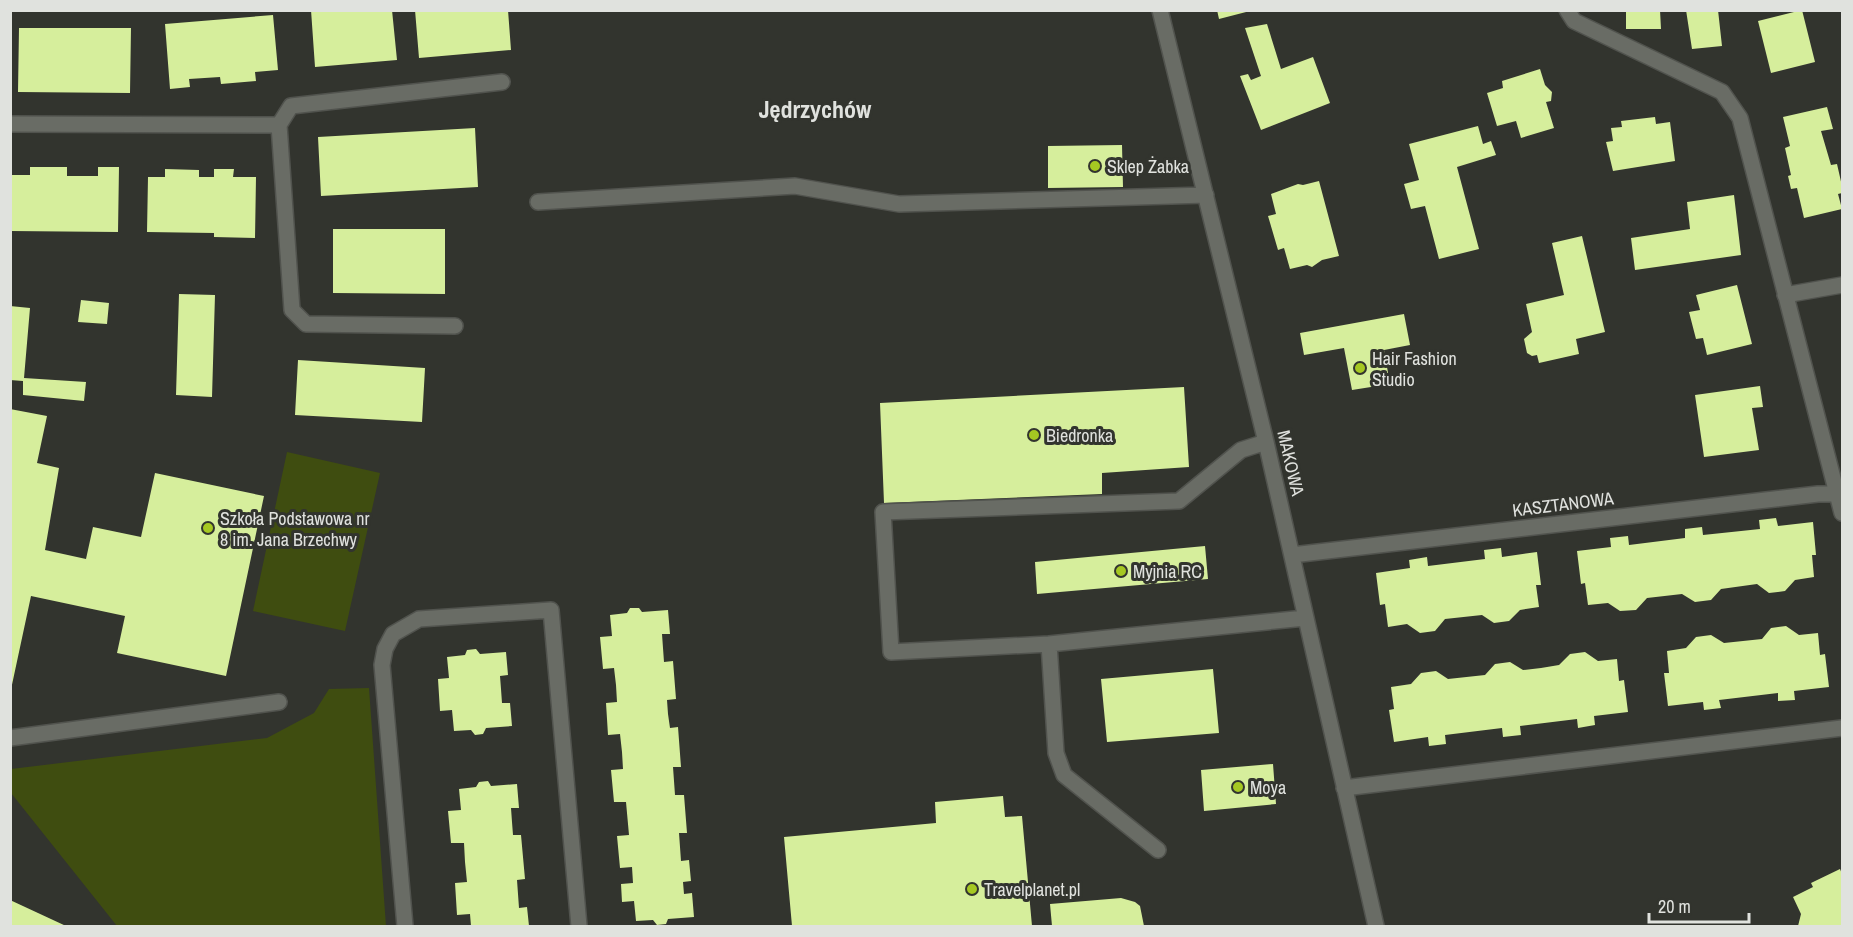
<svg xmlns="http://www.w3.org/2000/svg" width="1853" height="937" font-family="'Archivo Narrow',sans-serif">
  <rect width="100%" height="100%" fill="#32342e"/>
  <path fill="#3f4d10" d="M287,452L380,473L345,631L253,611Z
    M369,688L386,926H117L11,793V769L267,738L314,713L329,689Z"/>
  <path fill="#d6ee9c" d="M311,10H392L397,60L315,67Z
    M415,10H508L511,50L419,58Z
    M1217,10H1250V11L1219,19Z
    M1626,10H1660L1661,29H1626Z
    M1686,10H1718L1722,46L1692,49Z
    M1802,10L1815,62L1771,73L1758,21Z
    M273,15L278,70L255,72L256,81L221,84L220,77L189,79L190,87L170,89L165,24Z
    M1267,24L1281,69L1313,57L1330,103L1261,130L1240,76L1248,74L1251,80L1261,76L1245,28Z
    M19,28H131L130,93L18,92Z
    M1540,69L1545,85L1552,92L1551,101L1546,102L1554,128L1521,138L1516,121L1497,126L1487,93L1503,88L1502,81Z
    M1827,107L1833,129L1821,131L1831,165L1837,164L1842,186V193L1838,194L1842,209L1804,218L1797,188L1791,189L1788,176L1791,175L1785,148L1790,146L1783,117Z
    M1655,117L1656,124L1670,122L1675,161L1613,171L1606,142L1613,141L1611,128L1622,127L1621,121Z
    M1478,126L1483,144L1491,141L1496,155L1457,167L1479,249L1439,259L1425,206L1411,209L1404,184L1419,180L1409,144Z
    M475,128L478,187L321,196L318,137Z
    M1122,145L1123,187L1048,188V146Z
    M30,167H67V176H98V167H119L118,232L10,231V175H30Z
    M165,169L199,170V177H214V169H234L233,177H256L255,238L214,237V233L147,232L148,177H165Z
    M1319,181L1339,256L1322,260L1312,267L1307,265L1290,269L1284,248L1278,250L1268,216L1276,214L1271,194L1298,184L1303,185Z
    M1734,195L1741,255L1635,270L1631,238L1690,229L1687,202Z
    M333,229H445V294L333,293Z
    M1582,236L1605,332L1576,339L1579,354L1539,363L1537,355L1532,356L1527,353L1524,339L1532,332L1526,304L1564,295L1552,243Z
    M1737,285L1752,344L1707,355L1703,338L1696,339L1689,312L1700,310L1696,295Z
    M179,294L215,295L212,397L176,395Z
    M81,300L109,303L107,324L78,322Z
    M10,306L30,308L24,378L86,382L84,401L23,395V381L10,380Z
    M1404,314L1410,345L1384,350L1390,384L1352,390L1344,348L1304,355L1300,333Z
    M298,360L425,368L422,422L295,415Z
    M1760,386L1763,407L1752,408L1759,450L1704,457L1695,395Z
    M1184,387L1189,467L1102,473V494L884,503L880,403Z
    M10,409L47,416L37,463L59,468L45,550L86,559L93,527L141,537L155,473L264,496L226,676L117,653L125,616L31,596L10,694Z
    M1776,518L1778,526L1813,522L1816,555H1812L1814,577L1795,580L1785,591L1769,593L1757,584L1721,589L1711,600L1695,602L1682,594L1647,598L1636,610L1620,611L1608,603L1588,605L1585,583L1581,584L1577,551L1611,547L1610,538L1628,536L1629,545L1685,538V529L1702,527L1703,535L1760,529L1759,520Z
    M1205,546L1208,579L1037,594L1035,562Z
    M1501,548L1502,557L1537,552L1541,585H1536L1539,607L1520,610L1509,621L1494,623L1482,615L1445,619L1435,631L1420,633L1407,624L1388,627L1385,604L1380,605L1376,573L1410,568L1409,560L1427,557L1428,566L1485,559L1484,550Z
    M630,608H639L642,612L668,610L670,634H662L664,662L673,661L676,699L667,700L668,714L670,728L678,727L681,767H673L675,795H684L687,833H679L681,861L689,860L691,881L683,882L684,894L692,893L694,917L668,919L666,924L657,925L653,920L636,921L634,901L622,902L621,884L633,883L632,867L620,868L617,836L629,835L626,802H614L611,770L623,769L622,752L620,734L608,735L606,703L617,702L616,685L614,668L603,669L600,637L612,636L610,615L627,613Z
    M1786,626L1799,635L1818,633L1820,655L1825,654L1829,687L1794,691L1795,700L1778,701V693L1719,700L1721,708L1704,710L1703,702L1668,706L1664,673H1669L1667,651L1686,648L1696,637L1711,635L1724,643L1762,639L1771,628Z
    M476,649L480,654L506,652L508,675L500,676L501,689L502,703H510L512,726L486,728L483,734L475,735L471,730L454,731L452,710L440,711L438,679L449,678L447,657L465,655L467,650Z
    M1585,652L1598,661L1617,659L1619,681L1624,680L1628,712L1594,716L1595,725L1578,728L1577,719L1520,726L1521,735L1503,737L1502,728L1445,735L1446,744L1429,746L1428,737L1394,742L1389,710L1394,709L1391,687L1411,684L1421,673L1436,671L1448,679L1485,675L1495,664L1510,662L1523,670L1541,668L1559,665L1570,654Z
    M1213,669L1219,733L1107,742L1101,679Z
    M1273,764L1276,804L1204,811L1201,770Z
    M488,781L491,786L517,784L519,808H511L512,822L513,835H521L525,879L517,880L519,908L527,907L529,926H471L470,914L457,915L455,883L467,882L465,862L464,843H451L448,811L461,810L459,789L476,787L479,782Z
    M1003,796L1005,817L1022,816L1032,926H792L784,837L936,823L935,802Z
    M1840,869L1842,874V926H1798L1801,914L1793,897L1813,887L1811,883Z
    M1121,898L1135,902L1140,906L1144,926H1052L1050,904Z
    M10,900L66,926H10Z"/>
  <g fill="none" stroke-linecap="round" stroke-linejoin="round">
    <defs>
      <path id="minor" d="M1160,10L1266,442L1376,926
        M1567,10L1574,21L1722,92L1740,118L1842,513
        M10,124L279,125L291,106L502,82
        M279,125L292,310L306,324L455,326
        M538,202L795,186L899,204L1206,195
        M1785,295L1842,285
        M1292,555L1818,494H1838
        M1049,644L891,652L883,512L1179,501L1241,450L1266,442
        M10,738L279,702
        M1344,788L1842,728
        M1158,850L1064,775L1056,753L1049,644L1305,618
        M405,926L382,665L385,649L393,634L419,619L551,610L579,926"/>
    </defs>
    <use href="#minor" stroke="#51534e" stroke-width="18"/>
    <use href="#minor" stroke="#696c65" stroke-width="15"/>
  </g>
  <g fill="#a5c822" stroke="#32342e" stroke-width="2">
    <circle cx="1095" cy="166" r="6"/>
    <circle cx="1360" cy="368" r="6"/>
    <circle cx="1034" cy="435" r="6"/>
    <circle cx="208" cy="528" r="6"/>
    <circle cx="1121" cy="571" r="6"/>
    <circle cx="1238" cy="787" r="6"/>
    <circle cx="972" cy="889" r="6"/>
  </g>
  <g text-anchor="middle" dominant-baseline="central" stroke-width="6" stroke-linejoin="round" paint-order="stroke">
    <g font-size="18" fill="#e0e2de" stroke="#32342e" text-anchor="start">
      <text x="1107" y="166">Sklep Żabka</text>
      <text x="1372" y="358">Hair Fashion<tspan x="1372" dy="21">Studio</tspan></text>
      <text x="1046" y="435">Biedronka</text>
      <text x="220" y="518">Szkoła Podstawowa nr<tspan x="220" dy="21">8 im. Jana Brzechwy</tspan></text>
      <text x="1133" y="571">Myjnia RC</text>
      <text x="1250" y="787">Moya</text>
      <text x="984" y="889">Travelplanet.pl</text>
    </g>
    <g font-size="18" fill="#e0e2de" stroke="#32342e">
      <text transform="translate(1291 463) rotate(77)">MAKOWA</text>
      <text transform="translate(1563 504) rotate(-7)">KASZTANOWA</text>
    </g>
    <g font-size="24" font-weight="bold" fill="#e0e2de" stroke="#32342e">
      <text x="815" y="109">Jędrzychów</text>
    </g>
  </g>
  <rect width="1853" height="937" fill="none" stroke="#e0e2de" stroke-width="24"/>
  <path d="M1649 913v9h100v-9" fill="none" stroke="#e0e2de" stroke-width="3"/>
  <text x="1658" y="913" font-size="18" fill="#e0e2de" stroke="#32342e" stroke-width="4.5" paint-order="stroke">20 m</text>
</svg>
